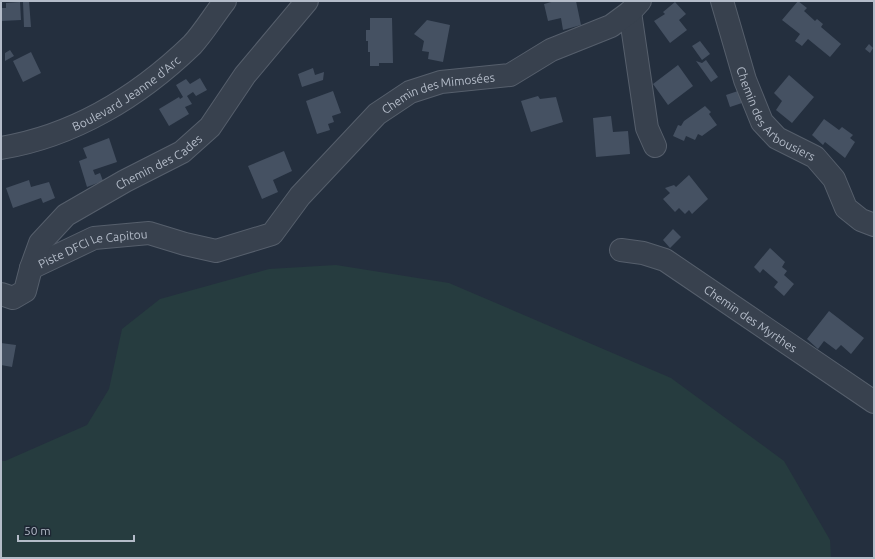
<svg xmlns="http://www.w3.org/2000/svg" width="875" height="559" font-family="Ubuntu,sans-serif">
  <rect width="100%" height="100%" fill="#242f3e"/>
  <path fill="#263c3f" d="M336,265L449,283L671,378L784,461L830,540L831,558H1V461H5L87,425L109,389L122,329L160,299L269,269Z"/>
  <path fill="#455162" d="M29,1L31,27H24L23,2Z
    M555,1H576L581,25L563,30L561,18L548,21L544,4Z
    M798,1L807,8L804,11L815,21L817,19L823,24L821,27L841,44L830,57L808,39L802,46L795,41L800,34L782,20Z
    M20,2L21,20L1,21V8H6V3Z
    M675,2L686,14L679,20L687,30L670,43L654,21L665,14L663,12Z
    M370,18H392L393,63H379V66H370V52H368V41H366V30H370Z
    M427,20L450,25L443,62L428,59L429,52L422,51L424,41L414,34Z
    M700,41L710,54L702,60L692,46Z
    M869,44L873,48L870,53L865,49Z
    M10,50L14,56L5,61V53Z
    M31,52L41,73L23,82L13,61Z
    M706,60L718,77L711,82L696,61L702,63Z
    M678,65L693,86L668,105L653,84Z
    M313,68L315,75L324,72L323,80L302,87L298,74Z
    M789,75L814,97L792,123L776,110L782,101L774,93Z
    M200,78L207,90L196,96L193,92L187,96L192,104L185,107L189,114L169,126L159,109L179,97L180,99L183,97L176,85L186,79L190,84Z
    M333,91L341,113L332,116L334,122L328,124L330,130L317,134L306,101Z
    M738,91L742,103L730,107L726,95Z
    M538,96L540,99L556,97L563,122L531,132L521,101Z
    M705,106L711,112L709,114L717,125L702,136L698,134L695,140L686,136L684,141L673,136L678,125L681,126L684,121Z
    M611,116L613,132L628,131L630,154L596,157L593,118Z
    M824,119L839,130L842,127L853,135L850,138L855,142L845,158L825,142L823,145L812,135Z
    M109,138L117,162L93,170L95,175L100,173L103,181L87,187L79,161L87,158L83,148Z
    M284,151L292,171L273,180L278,192L262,199L248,166Z
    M689,175L708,199L692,214L689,210L685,214L679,208L675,212L663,199L670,193L665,188L674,185L676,187Z
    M29,180L31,187L49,182L55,198L43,203L41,198L13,208L6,188Z
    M673,229L681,237L670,248L663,240Z
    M770,248L785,262L782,267L787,271L784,275L794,284L784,296L774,287L778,282L763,269L760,273L754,267Z
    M829,311L864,338L851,354L841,345L836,350L824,341L818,349L807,339Z
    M1,343L16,345L12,367L1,365Z"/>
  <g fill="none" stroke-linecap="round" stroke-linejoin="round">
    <defs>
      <g id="minor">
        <path id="s1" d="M722,1L745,80L762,122L777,138L815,157L834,179L846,208L861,220L874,225"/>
        <path d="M630,12L647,128L655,146"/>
        <path id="s2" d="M1,148C74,136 139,96 192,45C204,32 214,15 225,1"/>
        <path id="s3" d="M621,250L643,253L665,260L874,402"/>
        <path id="s4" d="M31,268L94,238L149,233L185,244L216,251L272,234L300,196L377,114L410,92L441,82L510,75L551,50L611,26L630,12L640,1"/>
        <path id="s5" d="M1,294L13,298L25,291L31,268L40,243L66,215L125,181L182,152L210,127L245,75L307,1"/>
      </g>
    </defs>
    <use href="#minor" stroke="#565f6c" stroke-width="24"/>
    <use href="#minor" stroke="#38414e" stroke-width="22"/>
  </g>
  <g text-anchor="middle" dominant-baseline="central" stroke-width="3" stroke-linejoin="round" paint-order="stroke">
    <g font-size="12" fill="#b4bcc9" stroke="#1d2633">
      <text stroke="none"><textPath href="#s2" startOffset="138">Boulevard Jeanne d'Arc</textPath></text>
      <text stroke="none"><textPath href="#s4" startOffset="479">Chemin des Mimosées</textPath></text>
      <text stroke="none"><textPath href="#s1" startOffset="130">Chemin des Arbousiers</textPath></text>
      <text stroke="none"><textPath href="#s5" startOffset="222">Chemin des Cades</textPath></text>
      <text stroke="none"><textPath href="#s4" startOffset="66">Piste DFCI Le Capitou</textPath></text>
      <text stroke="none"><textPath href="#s3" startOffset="149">Chemin des Myrthes</textPath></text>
    </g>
  </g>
  <rect width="875" height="559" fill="none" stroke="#b4bcc9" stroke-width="4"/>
  <path d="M18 535v6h116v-6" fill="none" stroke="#b4bcc9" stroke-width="2"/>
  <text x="24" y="535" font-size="12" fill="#b4bcc9" stroke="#1d2633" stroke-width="3" paint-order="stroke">50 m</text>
</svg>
